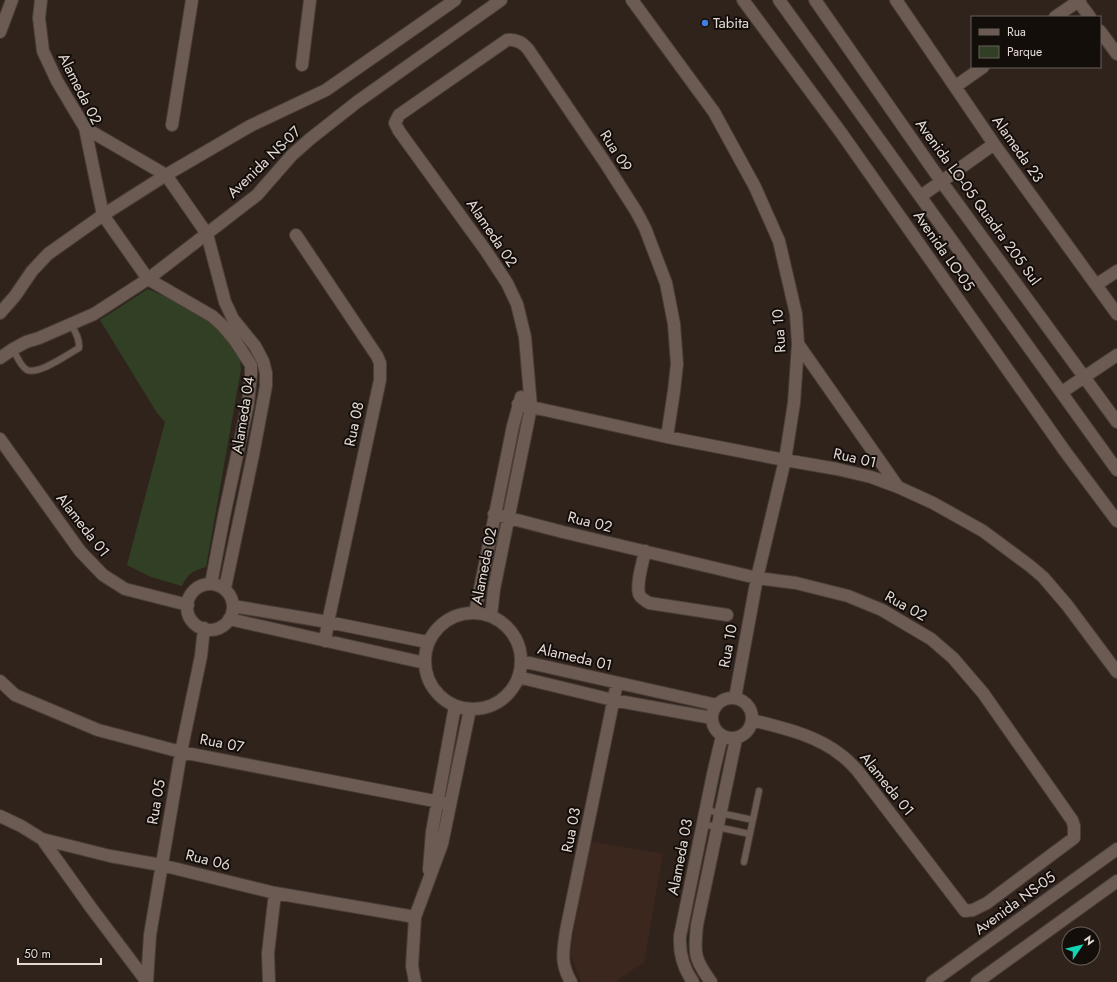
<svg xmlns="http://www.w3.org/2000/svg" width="1117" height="982" font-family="Jost,sans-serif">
  <rect width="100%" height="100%" fill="#30231c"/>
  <path fill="#3b271d" d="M589,841L663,854L644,962L615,982H581L570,953Z"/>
  <path fill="#314024" d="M148,289L198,311L239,348L241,369L206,567C192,571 188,574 182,586L151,577L127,565L165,422L157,413L100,320Z"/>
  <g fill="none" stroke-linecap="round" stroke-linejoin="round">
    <defs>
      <path id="service" d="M13,349C16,355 21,367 27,370C39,375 68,354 79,348C80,339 75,332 71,324
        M706,810L753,820
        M703,824L750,834
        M744,862L759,791"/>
      <path id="minor" d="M41,0L39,18L43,51L57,81L85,128L103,215L148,279L212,316L223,326L234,339L251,365V375L248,404L224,516L211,584
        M632,0L714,112L755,187L779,241L796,314L798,344L794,403L785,460L757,578L735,698
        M815,0L941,181L1117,422
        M896,0L994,144L1117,314
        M1078,1L1090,17
        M1055,17L1080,0
        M1100,31L1117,54
        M0,32L12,0
        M302,65L310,0
        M956,86L983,67
        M172,125L192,0
        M85,128L166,175L207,234L225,302L233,319L255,346L263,361L266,373V386L253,455L225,588
        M921,196L994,144
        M296,235L377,356L380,363V380L328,622L325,641
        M1096,285L1117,271
        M798,344L898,487
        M1062,392L1117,355
        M518,404L667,437L785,460L837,469L871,477L898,487L933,503L983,531L1030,566L1043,577L1067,605L1117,672
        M0,439L80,551L103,575L125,589L188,605
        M494,514L563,532L757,578L796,583L848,596L882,610L931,639L953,658L983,693L1072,820L1074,826V838L987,903L973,910L965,911L857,770C852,765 847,759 841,755C816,735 783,728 752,720
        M645,551C643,562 636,583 639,594C640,598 645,600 649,603L727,615
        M187 607a23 23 0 1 1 46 0a23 23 0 1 1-46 0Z
        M233,606L328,622L427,642
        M475,613L513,426L521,397
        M425 661a48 48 0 1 1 96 0a48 48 0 1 1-96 0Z
        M491,616L494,589L531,407L525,337L517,304L507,283L486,251L399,131L395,123L399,115L507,40C516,39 522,42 528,49L606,164L636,211L645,228L666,283L674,324L677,364L674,391L667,437
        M229,619L425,663
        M521,661L717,705
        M518,677L613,700L712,718
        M0,681L15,695L98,730L181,752L450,804
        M712 718a20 20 0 1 1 40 0a20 20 0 1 1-40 0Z
        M0,816L21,826L42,839L110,856L161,865L275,893L415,917
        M42,839L92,909L147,982
        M429,870L432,832L455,706
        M147,982L150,935L181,752L201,656L204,628
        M269,982L268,953L275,893
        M415,982L412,966L415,917L442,844L470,709
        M571,982C560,963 563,952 566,931L617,683
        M693,982C683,968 679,953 680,936L713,774L722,736
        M711,982C694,959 694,953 697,925L736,739"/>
      <path id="tertiary" d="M0,313L15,296L32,271L48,254L103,215L166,175L250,126L326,90L455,0
        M0,358L13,349L26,342L39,338L94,314L148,279L257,195L292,155L310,139L357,102L501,0
        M932,982L1117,849
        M977,982L1117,881"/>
      <path id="secondary" d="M743,0L842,134L1064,450L1117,521
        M779,0L1117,470"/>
    </defs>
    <use href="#service" stroke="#493d38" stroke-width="8"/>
    <use href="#minor" stroke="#493d38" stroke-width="14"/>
    <use href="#tertiary" stroke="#493d38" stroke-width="14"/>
    <use href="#secondary" stroke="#493d38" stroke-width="14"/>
    <use href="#service" stroke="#6b5b53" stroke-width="6"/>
    <use href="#minor" stroke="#6b5b53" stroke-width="12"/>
    <use href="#tertiary" stroke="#6b5b53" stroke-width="12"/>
    <use href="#secondary" stroke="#6b5b53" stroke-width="12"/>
  </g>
  <circle fill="#3f7fe0" stroke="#140e0a" stroke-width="1.5" cx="705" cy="23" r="4"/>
  <g text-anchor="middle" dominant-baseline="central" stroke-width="4" stroke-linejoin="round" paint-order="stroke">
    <g font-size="15" fill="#e3d9d5" stroke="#140e0a" text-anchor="start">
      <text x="713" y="23">Tabita</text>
    </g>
    <g font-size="15" fill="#e3d9d5" stroke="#140e0a">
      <text transform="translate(80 89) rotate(63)">Alameda 02</text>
      <text transform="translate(1018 149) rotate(55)">Alameda 23</text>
      <text transform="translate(616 151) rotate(57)">Rua 09</text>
      <text transform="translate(264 162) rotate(-44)">Avenida NS-07</text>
      <text transform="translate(978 202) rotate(54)">Avenida LO-05 Quadra 205 Sul</text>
      <text transform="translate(492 233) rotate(56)">Alameda 02</text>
      <text transform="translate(944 251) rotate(55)">Avenida LO-05</text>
      <text transform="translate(779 331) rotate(-94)">Rua 10</text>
      <text transform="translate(243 415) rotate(-81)">Alameda 04</text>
      <text transform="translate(354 424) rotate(-78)">Rua 08</text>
      <text transform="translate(855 458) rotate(13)">Rua 01</text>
      <text transform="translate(590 522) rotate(14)">Rua 02</text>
      <text transform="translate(83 525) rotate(52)">Alameda 01</text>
      <text transform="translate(484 566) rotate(-79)">Alameda 02</text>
      <text transform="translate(906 606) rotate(29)">Rua 02</text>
      <text transform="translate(728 646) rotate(-79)">Rua 10</text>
      <text transform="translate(575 657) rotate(13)">Alameda 01</text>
      <text transform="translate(222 743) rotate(11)">Rua 07</text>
      <text transform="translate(887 784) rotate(51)">Alameda 01</text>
      <text transform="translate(156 802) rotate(-80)">Rua 05</text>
      <text transform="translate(571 830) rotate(-79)">Rua 03</text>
      <text transform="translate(680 857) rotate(-79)">Alameda 03</text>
      <text transform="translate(208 860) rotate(14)">Rua 06</text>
      <text transform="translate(1015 903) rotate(-36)">Avenida NS-05</text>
    </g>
  </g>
  <rect x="971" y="16" width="130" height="52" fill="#140e0a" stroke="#675f5b"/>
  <rect x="979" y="29" width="20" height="6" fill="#6b5b53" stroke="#675f5b"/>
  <text x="1007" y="36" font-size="12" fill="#e3d9d5">Rua</text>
  <rect x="979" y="46" width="20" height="12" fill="#314024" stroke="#675f5b"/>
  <text x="1007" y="56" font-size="12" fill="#e3d9d5">Parque</text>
  <g transform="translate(1081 946) rotate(55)"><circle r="19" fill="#140e0a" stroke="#675f5b"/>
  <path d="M0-3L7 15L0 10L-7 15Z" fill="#12d5b4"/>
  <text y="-6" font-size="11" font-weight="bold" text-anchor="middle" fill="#e3d9d5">N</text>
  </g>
  <path d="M18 958v6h83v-6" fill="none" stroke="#e3d9d5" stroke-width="2"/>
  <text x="24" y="958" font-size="12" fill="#e3d9d5" stroke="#140e0a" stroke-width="3" paint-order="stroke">50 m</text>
</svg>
